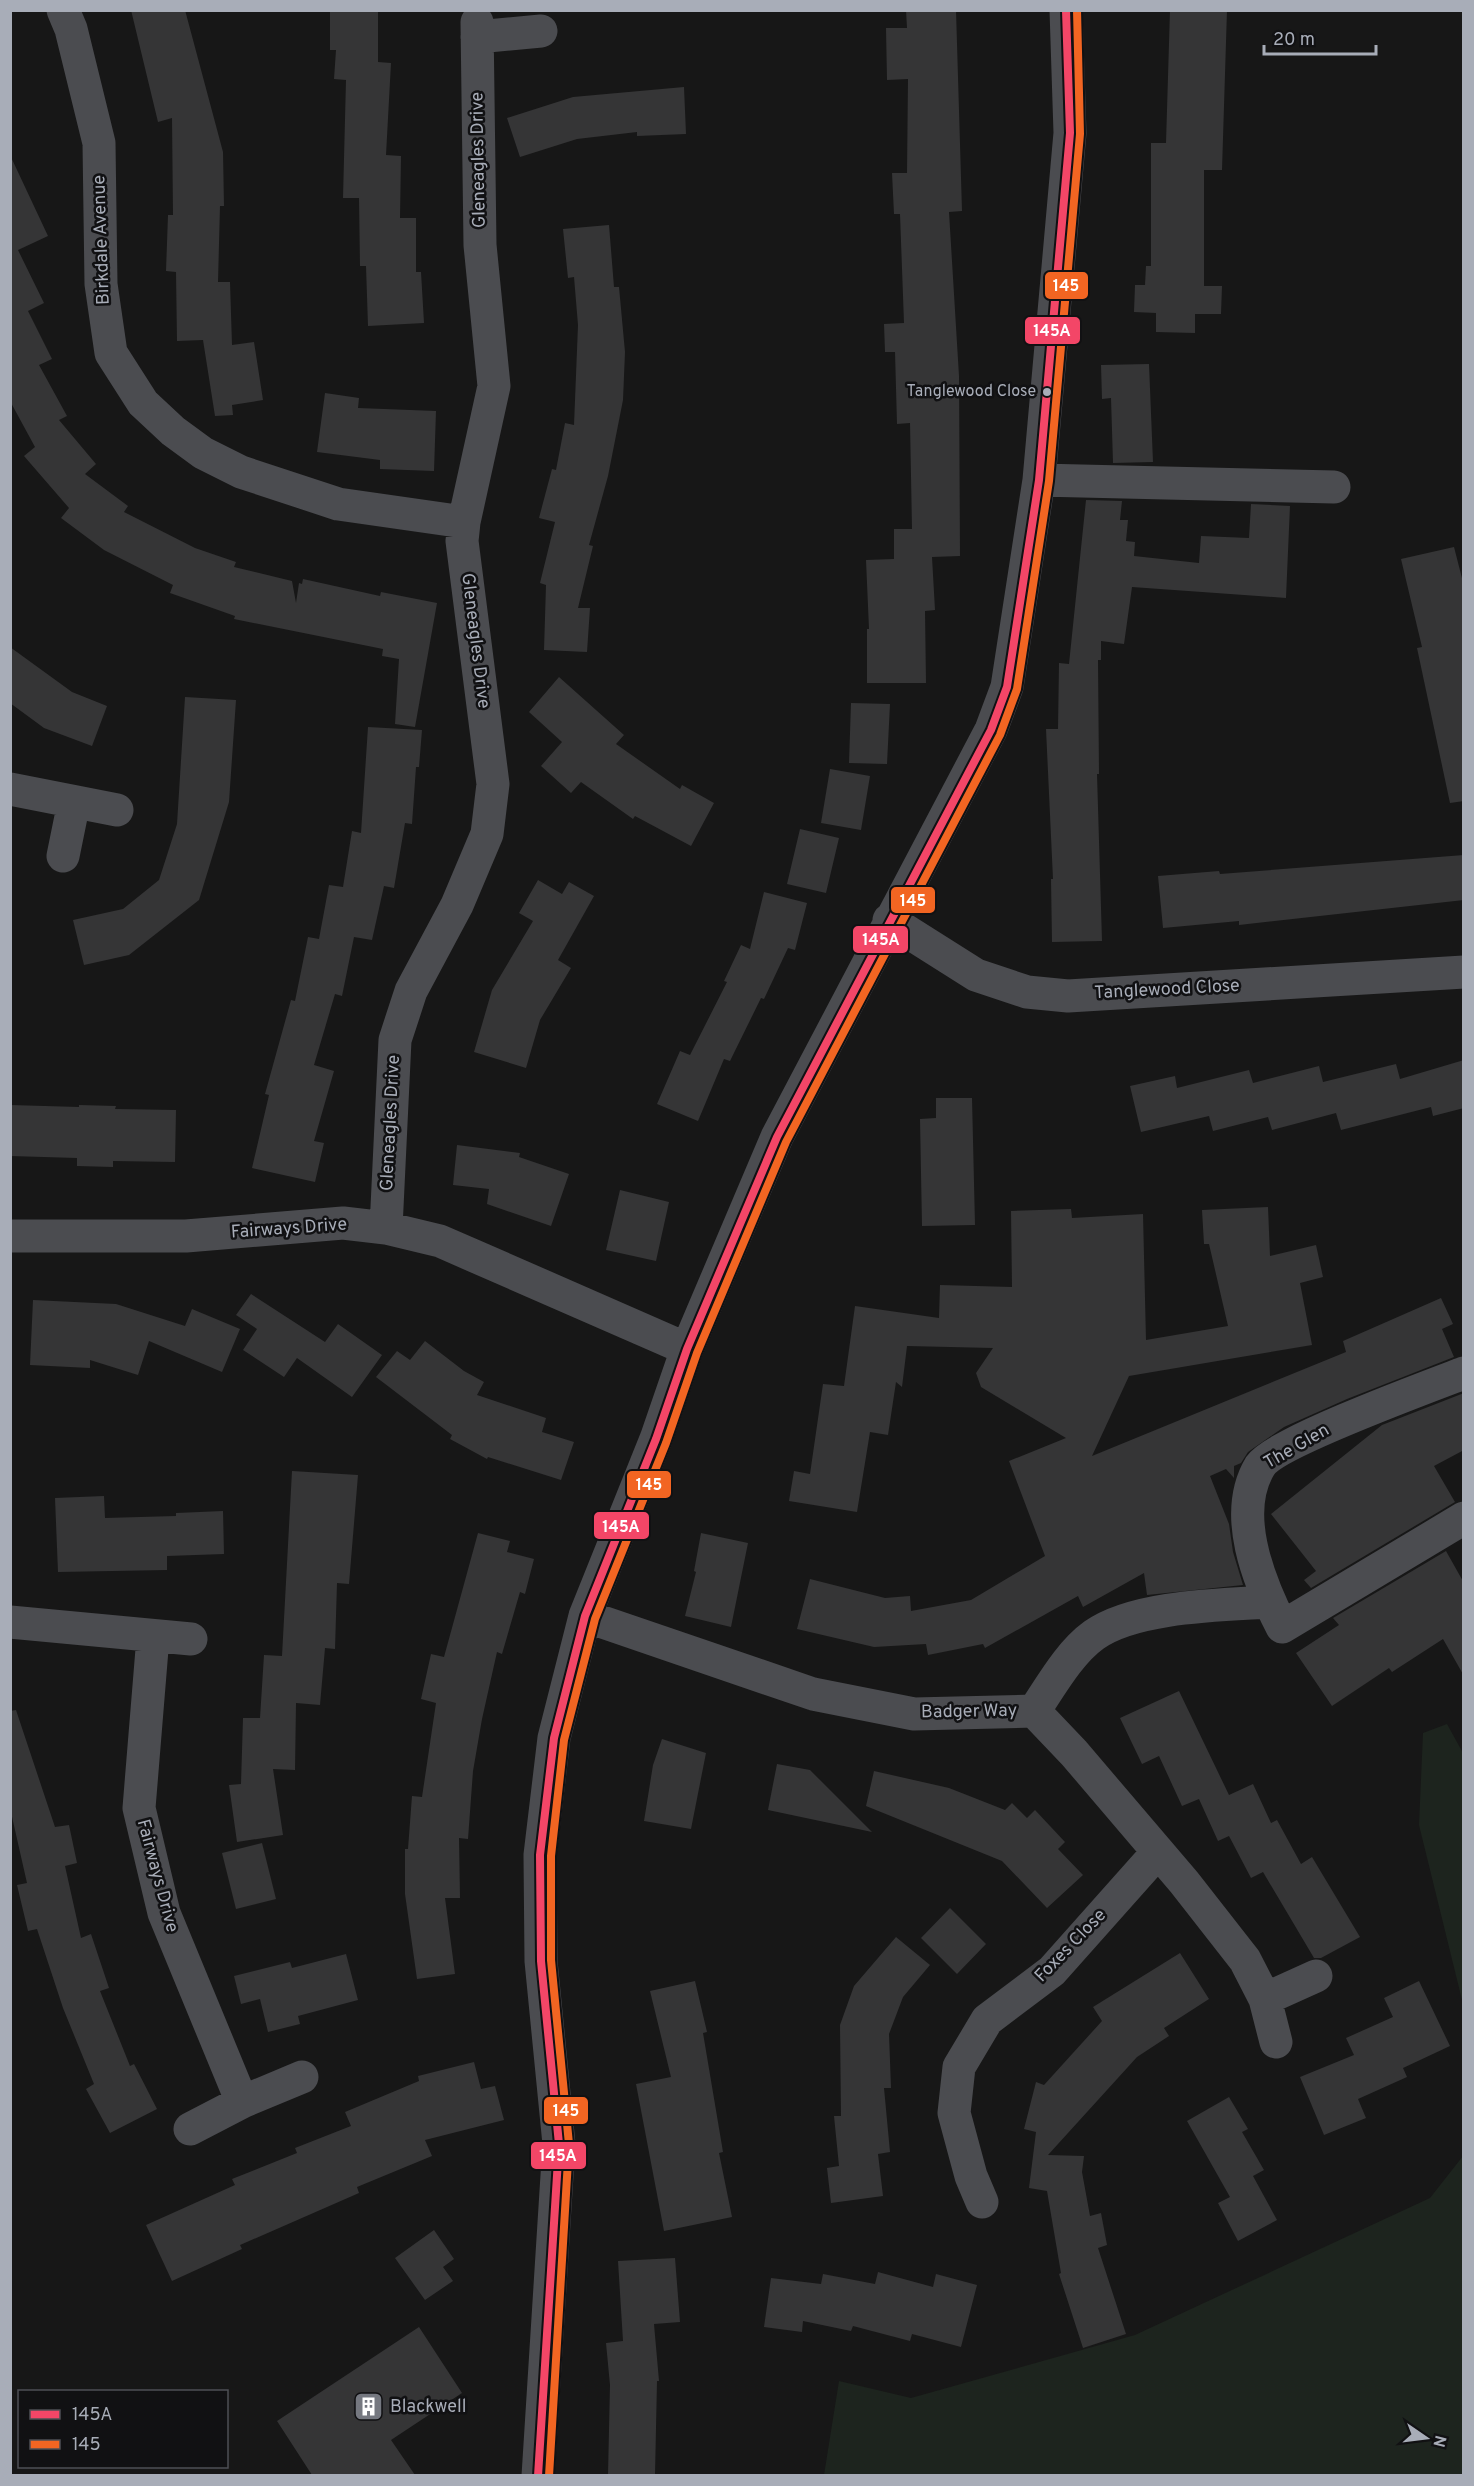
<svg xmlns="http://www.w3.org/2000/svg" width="1474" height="2486" font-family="Overpass,sans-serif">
  <rect width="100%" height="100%" fill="#171717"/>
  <path fill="#1d241e" d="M1447,1724L1463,1753V2004L1419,1825L1423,1733Z
    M1463,2156V2475H824L839,2381L911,2398L1135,2335L1430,2198Z"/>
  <path fill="#353536" d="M131,10H185L223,152L224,206H220L218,282H230L232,345L254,342L263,400L232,405L233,415L215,416L203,340L177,341L176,272L166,271L168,215H173L172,118L158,122Z
    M330,10H378V62L391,63L386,155L401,156L400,218H416V272H421L424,323L368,326L366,266H360L359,198H343L346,80L334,79L336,50H330Z
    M906,10H956L962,211L949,212L959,376L960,556L932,557L935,610L925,611L926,683H867V629H869L866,560L894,559V529H912L910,423L897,424L895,352H885L884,324L904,323L900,214H894L892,173H907L908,79L887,80L886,28H907Z
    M1170,10H1227L1222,170H1204V286H1222L1221,314H1195V333L1156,332V313L1134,312L1135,285H1145L1146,266H1151V143H1166Z
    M684,87L686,134L637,136V132L577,139L520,157L507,118L573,97Z
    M10,155L48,236L18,250L44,303L28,311L52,359L39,365L67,416L59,420L96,464L85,474L128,506L124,512L195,548L236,562L234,567L292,581L296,603L299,583L302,584L303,579L380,596L381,592L437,603L415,727L395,724L399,659L382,656L383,649L234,619L235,616L170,593L173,585L104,550L61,518L69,508L24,456L35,447L10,401Z
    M609,225L614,287H619L625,352L623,400L608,476L589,545L593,546L578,608H590L587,652L544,650L546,585L540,583L555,522L539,518L552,469L556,470L565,423L574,425L578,325L574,277L568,278L563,229Z
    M1149,364L1153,462L1113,463L1111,398L1102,399L1101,365Z
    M325,393L359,398L358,408L436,411L434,471L380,469V460L317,452Z
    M1086,500L1122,501L1120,520H1128L1126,541L1135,542L1134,556L1199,563L1201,536L1249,538L1251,504L1290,506L1286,598L1132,587L1124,644L1101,641V660H1098L1099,774H1097L1102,941L1052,942L1051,879H1053L1046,729H1058L1059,663L1069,664Z
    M1454,547L1464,586V801L1450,803L1417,648L1422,647L1401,559Z
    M10,647L72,692L107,706L92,746L44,728L10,703Z
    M559,677L624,735L616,744L680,789L682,785L714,803L691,846L635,816L633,819L581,782L571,793L541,766L562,742L529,712Z
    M185,697L236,700L229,802L199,900L129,955L84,965L73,920L123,909L159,880L177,824Z
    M851,703L890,704L887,764L849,763Z
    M368,727L422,730L419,767H416L412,824L405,823L394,888L384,886L372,940L354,937L342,996L335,994L314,1065L334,1071L314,1141L324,1143L315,1182L252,1168L269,1095L265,1094L291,1000L295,1001L308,937L319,939L329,885L343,887L352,831L361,833Z
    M830,769L870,776L861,830L821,823Z
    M800,829L839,838L826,893L787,884Z
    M1464,855V900L1239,925V921L1163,928L1158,876L1219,871L1220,874Z
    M538,880L562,894L569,882L594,896L558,960L571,968L540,1020L526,1068L474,1052L492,990L533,921L519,913Z
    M764,892L807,903L795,950L788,948L764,999L761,998L730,1061L724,1059L698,1121L657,1104L680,1051L690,1055L727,982L724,981L741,945L750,949Z
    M1464,1060V1108L1433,1116L1431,1107L1341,1130L1336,1113L1272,1130L1268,1117L1213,1131L1209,1116L1141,1132L1130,1086L1175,1076L1177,1088L1249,1070L1253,1083L1319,1066L1323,1082L1396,1064L1400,1079Z
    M936,1098H972L975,1225L922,1226L920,1119L936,1118Z
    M10,1105L79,1107V1105L116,1106L115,1109L176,1110L175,1162L113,1161V1167L77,1166V1158L10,1156Z
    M457,1145L520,1153L519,1157L569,1174L551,1226L487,1204L489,1189L453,1185Z
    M620,1190L669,1202L656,1261L606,1250Z
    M1268,1207L1270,1256L1316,1245L1323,1277L1300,1283L1312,1345L1129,1376L1092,1456L1346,1352L1343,1341L1441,1298L1453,1324L1442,1329L1454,1357L1347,1399L1284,1427L1248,1452L1241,1463L1234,1466V1478L1226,1469L1210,1476L1229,1524L1233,1552L1243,1585L1147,1595L1144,1573L1083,1607L1078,1596L985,1648L983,1644L928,1655L926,1644L874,1647L797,1629L810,1579L885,1598L910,1596L911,1611L971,1600L1045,1556L1009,1461L1066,1438L981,1387L976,1373L993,1348L907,1346L902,1387L896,1382L888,1435L870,1432L857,1512L789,1501L794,1471L810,1474L823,1384L844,1386L855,1306L939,1318L940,1285L1012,1287L1011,1211L1071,1209L1072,1218L1143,1214L1146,1340L1228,1326L1209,1244H1204L1202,1210Z
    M251,1294L325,1342L338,1324L382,1355L352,1397L297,1358L284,1377L243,1350L257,1329L236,1315Z
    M33,1300L116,1304L185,1326L192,1309L240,1329L222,1372L149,1341L138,1375L90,1360V1368L30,1365Z
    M425,1341L464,1371L484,1382L477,1395L546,1418L542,1432L574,1442L561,1480L488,1457L487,1459L450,1439L452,1435L376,1377L397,1351L410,1360Z
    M1464,1393V1450L1434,1466L1455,1502L1311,1588L1304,1580L1316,1571L1271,1514L1382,1425Z
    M292,1471L358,1475L349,1584L337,1583L335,1649L325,1648L320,1705L296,1703L295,1770L273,1769L283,1835L237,1842L229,1785L241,1784L243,1718H260L264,1655L282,1656Z
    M104,1496L105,1518L176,1516V1513L223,1511L224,1554L167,1556V1570L58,1572L55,1498Z
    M478,1533L510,1541L507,1552L534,1559L525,1594L520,1592L502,1654L497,1652L482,1719L473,1771L468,1839L459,1838L460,1898H445L455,1974L417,1979L405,1894V1849H408L412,1796L422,1797L436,1703L421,1699L431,1654L444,1657Z
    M701,1533L748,1543L731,1627L685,1616L696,1572L694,1571Z
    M1446,1551L1464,1583V1676L1443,1639L1392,1672L1389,1668L1332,1706L1296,1653L1339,1625L1333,1618Z
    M1179,1691L1229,1795L1253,1784L1271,1823L1277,1820L1301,1864L1312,1857L1360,1937L1321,1958H1314L1263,1872L1251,1878L1229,1836L1218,1841L1199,1799L1182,1806L1159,1756L1142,1764L1120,1718Z
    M16,1710L55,1827L69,1825L77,1863L65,1866L81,1938L91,1934L109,1988L100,1991L130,2066L134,2064L157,2109L110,2133L86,2089L94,2084L63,2008L37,1929L28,1931L17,1885L27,1883L10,1808V1711Z
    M662,1739L706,1753L691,1829L644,1821L653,1765Z
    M777,1764L810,1770L872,1832L768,1810Z
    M874,1771L949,1788L1005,1810L1012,1803L1027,1818L1035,1810L1065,1842L1058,1849L1083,1875L1047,1908L1002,1861L866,1806Z
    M262,1843L276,1899L236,1909L222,1853Z
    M950,1908L986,1944L957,1974L921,1938Z
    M896,1937L930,1965L903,1997L889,2034L891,2088H884L890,2152L878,2154L883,2196L831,2203L827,2168L839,2166L834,2116H841L840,2025L854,1986Z
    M1180,1953L1209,1999L1164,2028L1169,2036L1137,2057L1048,2155L1084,2156L1082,2172L1090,2216L1101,2213L1107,2245L1098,2248L1126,2334L1083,2348L1059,2274L1061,2273L1047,2191L1029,2188L1036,2132L1024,2129L1036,2082L1044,2085L1102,2021L1093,2007Z
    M346,1954L358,2000L298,2016L300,2024L268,2032L260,1999L241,2004L234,1976L290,1962L292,1968Z
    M695,1981L707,2032L703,2033L723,2152L719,2153L732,2217L664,2231L636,2084L671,2077L650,1991Z
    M1419,1981L1450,2046L1403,2068L1407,2077L1358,2099L1366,2118L1324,2135L1300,2077L1354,2055L1346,2038L1393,2017L1384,1998Z
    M474,2062L481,2089L495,2086L504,2120L425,2140L432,2156L357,2187L359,2193L240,2245L242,2249L172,2281L146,2225L235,2185L232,2179L297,2153L295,2148L351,2126L345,2112L419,2081L418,2076Z
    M1229,2097L1248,2129L1242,2132L1264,2170L1253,2176L1277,2220L1238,2241L1218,2203L1230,2197L1187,2121Z
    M434,2230L454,2259L443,2267L453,2281L425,2300L395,2258Z
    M675,2258L680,2322L654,2324L659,2381H657L655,2475H608L610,2385L606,2343L623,2341L618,2261Z
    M878,2272L933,2287L936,2274L977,2285L961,2347L912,2334L910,2341L853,2326L851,2331L803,2321L802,2332L764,2327L771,2278L821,2284L823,2274L875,2284Z
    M419,2327L462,2393L391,2440L415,2475H312L277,2421Z"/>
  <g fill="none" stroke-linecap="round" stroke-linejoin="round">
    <path stroke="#4b4c50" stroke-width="33" d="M63,10L71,29L99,143L101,284L111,353L143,403L173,431L203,453L241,472L338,504L464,522
      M477,37L541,31
      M1039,480L1334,487
      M10,789L117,810
      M63,856L74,802
      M889,920L976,975L1027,992L1068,996L1464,972
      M386,1228L395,1040L411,991L457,905L487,834L493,784L462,541L464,522L494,386L480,245L477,22
      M10,1236H186L343,1223L386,1228L440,1241L687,1349
      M1464,1373C1430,1386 1275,1443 1260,1466C1231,1514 1259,1582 1282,1627L1464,1518
      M585,1616L813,1694L914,1714L1034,1711L1074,1753L1184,1882L1245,1960L1265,1999L1276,2042
      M10,1622L191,1639
      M153,1637L139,1808L164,1913L242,2102
      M1034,1711C1051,1686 1069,1653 1094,1635C1135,1606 1220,1605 1269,1602
      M1265,1999L1316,1976
      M190,2129L242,2102L302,2077
      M982,2202L971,2176L954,2113L959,2067L987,2020L1052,1971L1157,1853
      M538,2476L559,2144L541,1961L540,1855L554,1738L585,1616L656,1439L687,1349L777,1137L991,730L1007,687L1039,480L1070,133L1066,10"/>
    <defs>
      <path id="bus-1" d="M538,2476L559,2144L541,1961L540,1855L554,1738L585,1616L656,1439L687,1349L777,1137L991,730L1007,687L1039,480L1070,133L1066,10"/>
      <path id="bus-2" d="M549,2476L569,2144L551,1960V1856L564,1740L595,1619L666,1443L697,1353L786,1142L1000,735L1017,689L1049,481L1080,134L1077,10"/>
    </defs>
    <use href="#bus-1" stroke="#111113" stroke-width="12"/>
    <use href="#bus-2" stroke="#111113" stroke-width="12"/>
    <use href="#bus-1" stroke="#f34667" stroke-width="8"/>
    <use href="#bus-2" stroke="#f26522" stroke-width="8"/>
  </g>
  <defs>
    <symbol id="building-square" viewBox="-11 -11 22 22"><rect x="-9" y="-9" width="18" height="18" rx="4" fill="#757880" stroke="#111113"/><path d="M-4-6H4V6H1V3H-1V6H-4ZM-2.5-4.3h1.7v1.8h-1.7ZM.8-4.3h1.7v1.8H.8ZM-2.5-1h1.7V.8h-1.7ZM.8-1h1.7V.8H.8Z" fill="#fff"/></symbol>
  </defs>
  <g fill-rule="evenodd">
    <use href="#building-square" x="352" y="2390" width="33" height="33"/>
  </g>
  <circle fill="#a8adb8" stroke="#111113" stroke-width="2" cx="1047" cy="392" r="5"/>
  <g text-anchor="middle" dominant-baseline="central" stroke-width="5" stroke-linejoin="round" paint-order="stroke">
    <g font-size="16" fill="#a8adb8" stroke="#111113" text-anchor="end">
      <text x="1036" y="392">Tanglewood Close</text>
    </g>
    <g font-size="18" fill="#a8adb8" stroke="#111113">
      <text transform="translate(479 160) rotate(-91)">Gleneagles Drive</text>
      <text transform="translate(102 240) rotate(-92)">Birkdale Avenue</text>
      <text transform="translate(475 641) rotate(83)">Gleneagles Drive</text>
      <text transform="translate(1167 990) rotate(-3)">Tanglewood Close</text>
      <text transform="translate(391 1123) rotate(-87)">Gleneagles Drive</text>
      <text transform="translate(289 1229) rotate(-4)">Fairways Drive</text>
      <text transform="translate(1297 1447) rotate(-30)">The Glen</text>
      <text transform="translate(969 1712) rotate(-1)">Badger Way</text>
      <text transform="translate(157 1876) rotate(75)">Fairways Drive</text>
      <text transform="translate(1071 1946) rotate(-46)">Foxes Close</text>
    </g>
    <g font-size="18" fill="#a8adb8" stroke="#111113" text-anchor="start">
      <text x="390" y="2407">Blackwell</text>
    </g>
  </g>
  <g stroke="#111113" stroke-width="2">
    <rect x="1044" y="271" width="45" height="29" rx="6" fill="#f26522"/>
    <rect x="1024" y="316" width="57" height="29" rx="6" fill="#f34667"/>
    <rect x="890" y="886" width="46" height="28" rx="6" fill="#f26522"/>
    <rect x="852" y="925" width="57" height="29" rx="6" fill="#f34667"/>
    <rect x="626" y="1470" width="46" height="29" rx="6" fill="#f26522"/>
    <rect x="593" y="1511" width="57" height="29" rx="6" fill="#f34667"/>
    <rect x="543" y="2096" width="46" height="29" rx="6" fill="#f26522"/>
    <rect x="530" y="2141" width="57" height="29" rx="6" fill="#f34667"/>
  </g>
  <g font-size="16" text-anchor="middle" font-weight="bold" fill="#fff">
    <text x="1066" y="291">145</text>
    <text x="1052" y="336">145A</text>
    <text x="913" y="906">145</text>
    <text x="881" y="945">145A</text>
    <text x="649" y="1490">145</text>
    <text x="621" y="1532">145A</text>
    <text x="566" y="2116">145</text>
    <text x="558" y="2161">145A</text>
  </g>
  <rect width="1474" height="2486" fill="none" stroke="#a8adb8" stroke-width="24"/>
  <rect x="18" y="2390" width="210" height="78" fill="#111113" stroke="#4d4f55" stroke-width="1.5"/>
  <rect x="30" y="2410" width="30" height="9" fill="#f34667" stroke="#4d4f55" stroke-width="1.5"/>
  <text x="72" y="2420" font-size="18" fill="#a8adb8">145A</text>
  <rect x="30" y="2440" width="30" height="9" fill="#f26522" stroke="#4d4f55" stroke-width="1.5"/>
  <text x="72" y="2450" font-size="18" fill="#a8adb8">145</text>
  <g transform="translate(1426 2438) rotate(104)" stroke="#111113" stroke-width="4.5" paint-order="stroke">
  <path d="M0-4.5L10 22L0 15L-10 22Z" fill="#a8adb8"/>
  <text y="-9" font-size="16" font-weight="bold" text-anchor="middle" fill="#a8adb8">N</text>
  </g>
  <path d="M1264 45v9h112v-9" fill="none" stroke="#a8adb8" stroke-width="3"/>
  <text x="1273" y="45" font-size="18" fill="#a8adb8" stroke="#111113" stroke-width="4.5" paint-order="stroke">20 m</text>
</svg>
